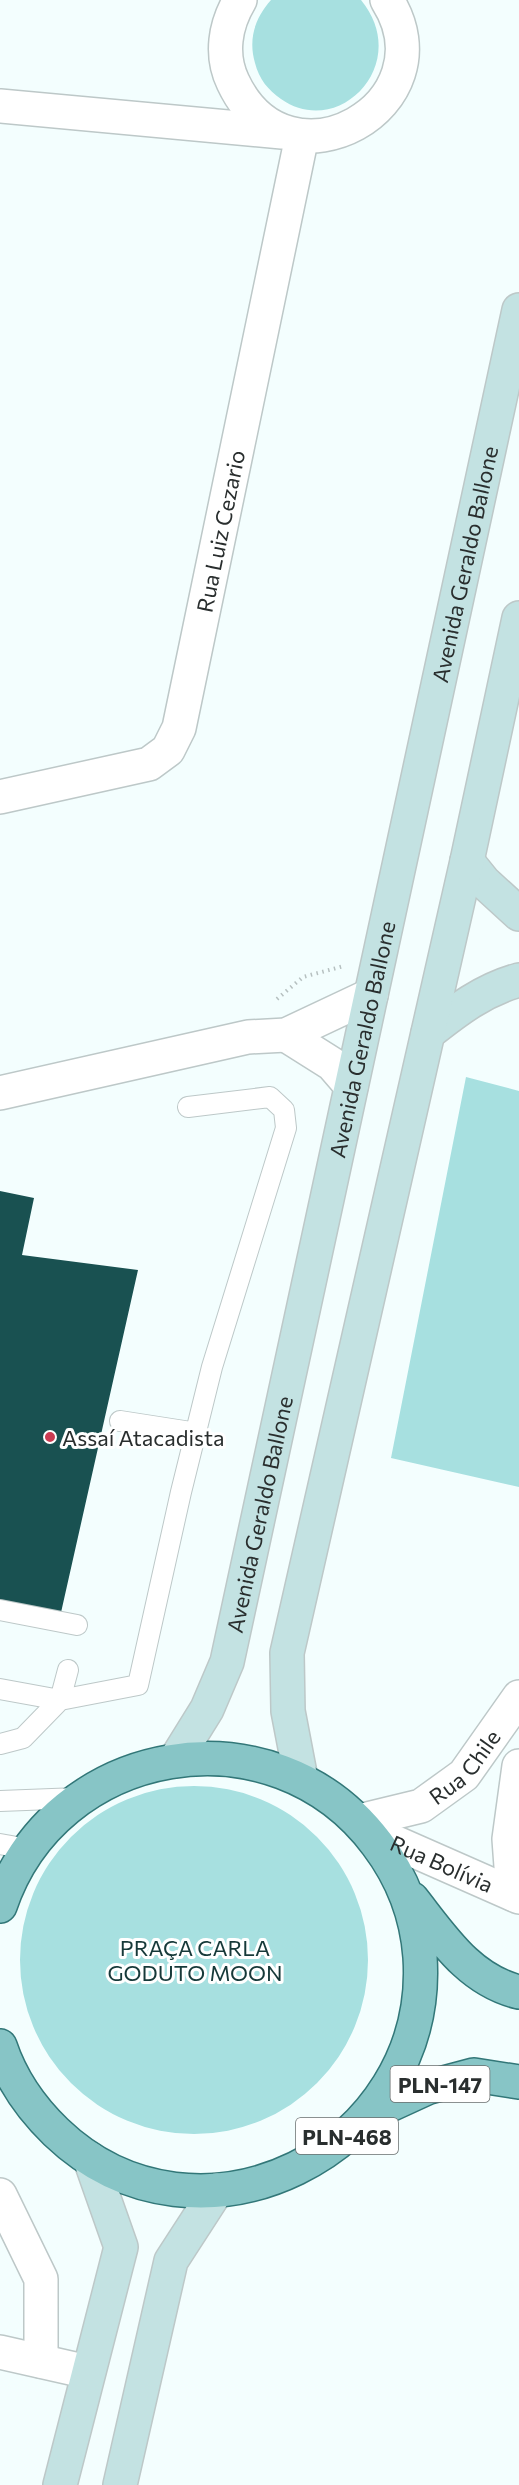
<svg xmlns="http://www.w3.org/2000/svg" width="519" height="2485" font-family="Commissioner,sans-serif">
  <rect width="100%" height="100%" fill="#f3fefe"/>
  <path fill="#a7e0e0" d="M271,0H361C413,63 339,140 281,99C268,90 259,79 255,63C248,39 255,18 271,0Z
    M466,1077L519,1091V1487L391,1458Z
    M20 1960a174 174 0 1 1 348 0a174 174 0 1 1-348 0Z"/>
  <path fill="#195151" d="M0,1191L34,1198L22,1255L138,1270L60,1617L0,1603Z"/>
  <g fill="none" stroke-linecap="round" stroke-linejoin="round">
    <defs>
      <path id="lane" d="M120,1421L197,1433
        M0,1610L77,1625
        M0,1689L60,1700L138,1685L181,1492L212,1367L286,1128L284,1110L270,1097L188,1107
        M0,1744L23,1738L60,1700L68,1670
        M0,1801L78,1798
        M0,1844L17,1847"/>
      <g id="street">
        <path d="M240,0C225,25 220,55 233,82C288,199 453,104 387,0"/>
        <path d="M0,106L282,132"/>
        <path id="s1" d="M0,797L149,764L168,750L179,728L302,136"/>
        <path d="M286,1035L332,1064L351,1086"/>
        <path d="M0,1093L248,1037L286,1035L371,995"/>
        <path id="s2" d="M359,1821L421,1806L464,1775L519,1697"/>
        <path id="s3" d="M367,1830L519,1897"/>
        <path d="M513,1894L509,1839L519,1766"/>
        <path d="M0,2195L41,2279V2361"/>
        <path d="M0,2352L88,2372"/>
      </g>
      <g id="secondary">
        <path d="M467,861L484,882L519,914"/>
        <path d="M428,1033C457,1010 483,990 519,980"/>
        <path id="s4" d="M176,1759L207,1709L227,1662L519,310"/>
        <path d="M301,1779L288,1711L287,1653L467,861L519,618"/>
        <path d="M60,2485L121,2247L90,2159"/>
        <path d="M120,2485L171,2261L217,2190"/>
      </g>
      <path id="primary" d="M412,1899C442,1937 469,1980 519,1992
        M0,1906C55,1743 273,1705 377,1844C402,1877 417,1916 420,1957C433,2151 198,2268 56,2132C31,2108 11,2079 0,2046
        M368,2115L429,2087L474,2075L519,2082"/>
    </defs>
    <use href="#lane" stroke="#bdc8c8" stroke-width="22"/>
    <use href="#street" stroke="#bdc8c8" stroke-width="36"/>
    <use href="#secondary" stroke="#bdc8c8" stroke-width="36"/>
    <use href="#primary" stroke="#327778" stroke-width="36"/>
    <path stroke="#b6c0c0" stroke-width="4" stroke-dasharray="1.5 4.5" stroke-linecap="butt" d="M277,999L303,977L344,966"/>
    <use href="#lane" stroke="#fff" stroke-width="20"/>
    <use href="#street" stroke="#fff" stroke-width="33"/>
    <use href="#secondary" stroke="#c3e2e2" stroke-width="33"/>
    <use href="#primary" stroke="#87c5c6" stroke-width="33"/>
  </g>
  <circle fill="#cb3b52" stroke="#fff" stroke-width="2" cx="50" cy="1437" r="6"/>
  <g text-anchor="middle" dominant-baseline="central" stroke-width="6" stroke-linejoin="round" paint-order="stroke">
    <g fill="#fff" stroke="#696d6d" stroke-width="1.5">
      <rect x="390.5" y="2066" width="99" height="36" rx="4.5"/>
      <rect x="296" y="2118" width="102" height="36" rx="4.5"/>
    </g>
    <g font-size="21" font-weight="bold" fill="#292e2e">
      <text x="440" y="2084">PLN-147</text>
      <text x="347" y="2136">PLN-468</text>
    </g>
    <g font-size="22" fill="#292e2e" stroke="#fff">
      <text stroke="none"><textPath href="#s1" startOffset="402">Rua Luiz Cezario</textPath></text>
      <text stroke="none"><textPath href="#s4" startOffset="1233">Avenida Geraldo Ballone</textPath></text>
      <text stroke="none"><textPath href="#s4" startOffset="747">Avenida Geraldo Ballone</textPath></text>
      <text stroke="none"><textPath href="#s4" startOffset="261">Avenida Geraldo Ballone</textPath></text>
      <text stroke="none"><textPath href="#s2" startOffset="123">Rua Chile</textPath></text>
      <text stroke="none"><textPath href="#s3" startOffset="82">Rua Bolívia</textPath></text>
    </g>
    <g font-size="22" fill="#292e2e" stroke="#fff" text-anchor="start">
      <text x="62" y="1437">Assaí Atacadista</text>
    </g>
    <g font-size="22" fill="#163939" stroke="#fff">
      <text x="195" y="1947">PRAÇA CARLA<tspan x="195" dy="25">GODUTO MOON</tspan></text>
    </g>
  </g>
</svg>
